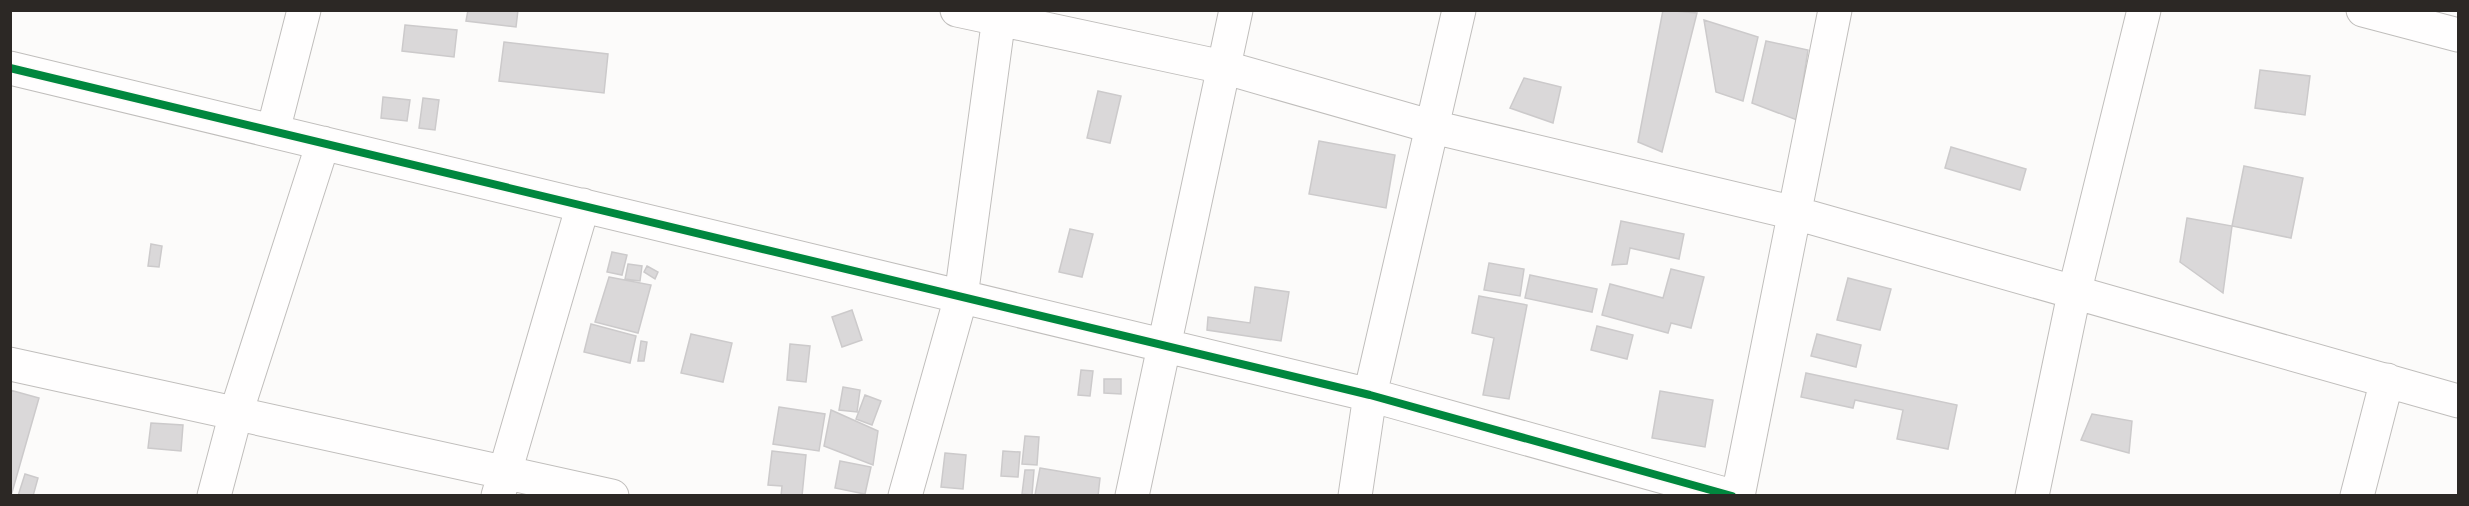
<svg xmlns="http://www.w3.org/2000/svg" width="2469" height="506" font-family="Manrope,sans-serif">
  <rect width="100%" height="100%" fill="#fcfbfa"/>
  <path fill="#dad8d9" stroke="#cccacb" stroke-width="1.5" d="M468,10H518L516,27L466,21Z
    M1663,10L1697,13L1662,152L1638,142Z
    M1704,20L1758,37L1743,101L1716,92Z
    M405,25L457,30L454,57L402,51Z
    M1766,41L1808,50L1797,120L1752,103Z
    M504,42L608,54L604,93L499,81Z
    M2260,70L2310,76L2305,115L2255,108Z
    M1524,78L1561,87L1553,123L1510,108Z
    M1098,91L1121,96L1110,143L1087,138Z
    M383,97L410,100L407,121L381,118Z
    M423,98L439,100L435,130L419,128Z
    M1319,141L1395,155L1386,208L1309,194Z
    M1951,147L2026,169L2020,190L1945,168Z
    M2244,166L2303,178L2291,238L2232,226Z
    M2187,218L2232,226L2223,293L2180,262Z
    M1621,221L1684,234L1679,259L1630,248L1627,264L1612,265Z
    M1070,229L1093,234L1082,277L1059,272Z
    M151,244L162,246L159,267L148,266Z
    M612,252L627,255L622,275L607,272Z
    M1489,263L1524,269L1520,296L1484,290Z
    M628,264L642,266L640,281L625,279Z
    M647,266L658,272L655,279L644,272Z
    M1671,269L1704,277L1691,328L1671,323L1668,333L1602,315L1610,284L1663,298Z
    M1530,275L1597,289L1592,312L1525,298Z
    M609,277L651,285L638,333L595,322Z
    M1848,278L1891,289L1880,330L1837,320Z
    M1255,287L1289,292L1281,341L1207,330L1208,317L1250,323Z
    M1479,296L1527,305L1509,399L1483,395L1494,338L1472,333Z
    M852,310L862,340L842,347L832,317Z
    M591,324L636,336L630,363L584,352Z
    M1597,326L1633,335L1627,359L1591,350Z
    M691,334L732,343L723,382L681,373Z
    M1817,334L1861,345L1856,367L1811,356Z
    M641,341L647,342L644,361H638Z
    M790,344L810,346L806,382L787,380Z
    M1081,370L1093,371L1090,396L1078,395Z
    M1806,373L1957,405L1948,449L1897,439L1903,410L1855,400L1853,408L1801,397Z
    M1104,379H1121V394L1104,393Z
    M843,387L860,390L857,412L839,410Z
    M10,390L39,398L11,496H10Z
    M1660,391L1713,400L1705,447L1652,438Z
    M865,395L881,401L872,425L856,419Z
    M779,407L825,414L819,451L773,444Z
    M831,410L878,431L873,465L824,446Z
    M2092,414L2132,421L2129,453L2081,440Z
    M151,423L183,425L181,451L148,448Z
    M1025,436L1039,437L1037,465L1022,464Z
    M772,451L806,455L802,496H781L782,486L768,485Z
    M1003,451L1020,452L1018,477L1001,476Z
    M945,453L966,455L963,489L941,487Z
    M840,461L871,467L865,494L835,488Z
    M1040,468L1100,478L1098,496L1035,495Z
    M1025,470H1034L1032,495L1022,494Z
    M25,474L38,478L33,496H18Z"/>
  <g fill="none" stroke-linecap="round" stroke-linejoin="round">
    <defs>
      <path id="minor" d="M957,10L1223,67L1433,127L1795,213L2458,401
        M2363,10L2458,35
        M10,68L1370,395L1732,496
        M273,131L304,10
        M10,364L612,496
        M214,496L236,413L323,143
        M498,496L583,205
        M905,496L961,297L1000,10
        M1132,496L1236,10
        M1355,496L1370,395L1459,10
        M1738,496L1835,10
        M2032,496L2074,294L2144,10
        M2357,496L2387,380"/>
    </defs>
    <use href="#minor" stroke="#c0bebc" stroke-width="35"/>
    <use href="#minor" stroke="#fffefe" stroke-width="33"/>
    <defs>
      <path id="cycleway" d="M10,68L1370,395L1732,496"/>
    </defs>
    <use href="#cycleway" stroke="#fdfbf9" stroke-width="11"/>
    <use href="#cycleway" stroke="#00873e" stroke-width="8"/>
  </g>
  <rect width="2469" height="506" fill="none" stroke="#2c2825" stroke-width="24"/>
</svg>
